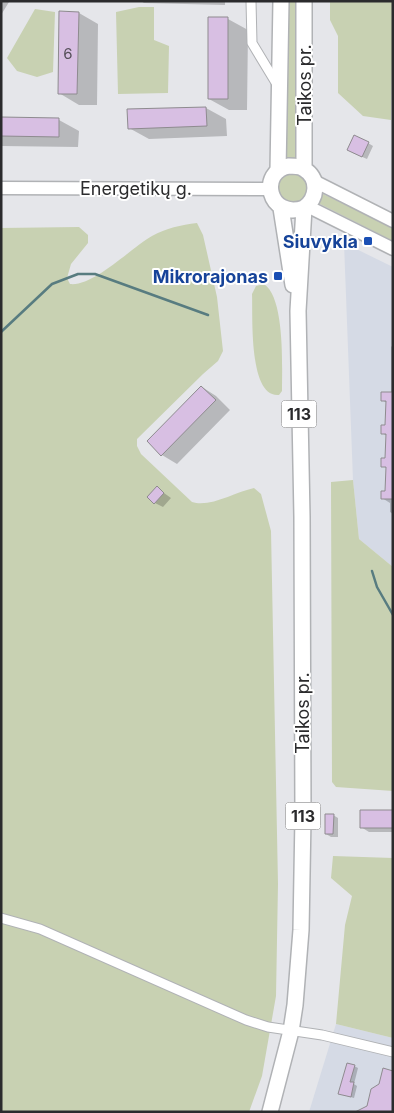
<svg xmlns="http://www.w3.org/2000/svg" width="394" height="1113" font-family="Inter,sans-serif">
  <rect width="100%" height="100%" fill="#e5e6ea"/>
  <path fill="#d5dae5" d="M344,243L393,267V567L359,539L353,480Z
    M336,1024L393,1038V1112H309Z"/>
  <path fill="#c8d1b2" d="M287,1H298L297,159H287Z
    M330,1H393L391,120L363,116L338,93V36L330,20Z
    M139,7H154V40L169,46L168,93L118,94L116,12Z
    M35,9L55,12L53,72L37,77L17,71L7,58Z
    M277 189a15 15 0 1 1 30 0a15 15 0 1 1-30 0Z
    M320,194H323L393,228V241L320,204L318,202Z
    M197,223L203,235L217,297L223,351L218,361L203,374L137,439V446L141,454L192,502C210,508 235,492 254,488L261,494L271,531L278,884L276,996L262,1076L249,1112H1V228L79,227L88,235V243L71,264L67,278L70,284C93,287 131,248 152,236C166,228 181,225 197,223Z
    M264,284C285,298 282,366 282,391L279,395C248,398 253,315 252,294L256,286Z
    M353,480L359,539L393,567V791L336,787L332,782L331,482Z
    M333,856L393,858V1038L336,1024L345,925L352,896L331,878Z"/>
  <path fill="#0003" d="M1,1L9,2L1,15Z
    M141,1H225V5L144,3Z
    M79,13L98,24L97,105H79L59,93Z
    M228,19L248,30L247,110H229L209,99Z
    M206,108L226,119L227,136L149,139L129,128L128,111Z
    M1,119L59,120L79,131L78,147L1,146Z
    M368,143L373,146L367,159L353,153Z
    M393,345V514L390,512V503L382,498L387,493V468L382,466L387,460V436L382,433L387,427V403L382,400L391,394V347Z
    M202,387L216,396L230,410L177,464L162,455L148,441Z
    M157,488L171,498L163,507L155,503Z
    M393,812V832H369L361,827Z
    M333,815L338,818V837H331L326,834Z
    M354,1066L358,1068L354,1084L357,1086L354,1098L343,1095Z"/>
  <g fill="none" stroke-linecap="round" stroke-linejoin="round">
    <path stroke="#587c80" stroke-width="2.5" d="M1,332L52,284L78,274H95L208,315
      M372,571L377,587L393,615"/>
  </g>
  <path fill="#d8bfe3" stroke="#8e8b8f" d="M59,11L79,12L77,94H58Z
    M208,17H228V99H208Z
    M206,107L207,126L128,129L127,109Z
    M1,117L59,118V137L1,136Z
    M354,135L369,142L362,157L347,150Z
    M201,386L216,400L161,456L147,441Z
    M381,392H393V499H381V491H385L386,467H381V458H385L386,434H381V425H385L386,401H381Z
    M157,486L164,493L154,504L147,497Z
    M360,810H393V828H360Z
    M325,814H334L333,834H325Z
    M347,1063L355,1065L350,1082H354L351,1097L338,1094Z
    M383,1068L393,1071V1112H355L367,1106L371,1089L379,1084Z"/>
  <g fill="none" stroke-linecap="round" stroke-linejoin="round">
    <defs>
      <path id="street" d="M251,1L252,43L278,86
        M1,918L40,929L246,1020L268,1027L322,1035L393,1052"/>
      <path id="secondary" d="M314,181L393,221
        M1,188L270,189
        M307,206L393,249"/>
      <path id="primary" d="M304,169V1
        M278,171L281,1
        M281,208L293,285
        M270,1112L291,1031L295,1005L301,930L303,817L302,517L298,311L304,208C317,199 320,179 304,169C300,166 294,166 289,166C258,171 268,220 304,208"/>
    </defs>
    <use href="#street" stroke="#b0b2b5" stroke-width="11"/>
    <use href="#secondary" stroke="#b0b2b5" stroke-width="15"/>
    <use href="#primary" stroke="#b0b2b5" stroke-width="18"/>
    <use href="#street" stroke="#fff" stroke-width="9"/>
    <use href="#secondary" stroke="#fff" stroke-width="12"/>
    <use href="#primary" stroke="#fff" stroke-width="15"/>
  </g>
  <g fill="#1a4fb4" stroke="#fff" stroke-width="2">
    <rect x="363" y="236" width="10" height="10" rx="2.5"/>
    <rect x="273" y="271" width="10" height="10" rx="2.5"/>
  </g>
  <g text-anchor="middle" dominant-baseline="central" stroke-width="4" stroke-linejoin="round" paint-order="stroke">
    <g font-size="15" fill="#56505a">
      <text x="68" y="53">6</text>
    </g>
    <g fill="#fff" stroke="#6b6b6c" stroke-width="1">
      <rect x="281.5" y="400.5" width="35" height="27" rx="4"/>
      <rect x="285.5" y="802.5" width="35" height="27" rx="4"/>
    </g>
    <g font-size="16" font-weight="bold" fill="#2b2b2d">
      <text x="299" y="414">113</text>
      <text x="303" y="816">113</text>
    </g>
    <g font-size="18" fill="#2b2b2d" stroke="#fff">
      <text transform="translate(304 85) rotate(-90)">Taikos pr.</text>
      <text x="136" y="188">Energetikų g.</text>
      <text transform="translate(302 713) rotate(-90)">Taikos pr.</text>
    </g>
    <g font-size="18" font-weight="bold" fill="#164399" stroke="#fff" text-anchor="end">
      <text x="358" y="241">Siuvykla</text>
      <text x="268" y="276">Mikrorajonas</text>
    </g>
  </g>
  <rect width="394" height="1113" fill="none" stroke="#2b2b2d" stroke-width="5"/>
</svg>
